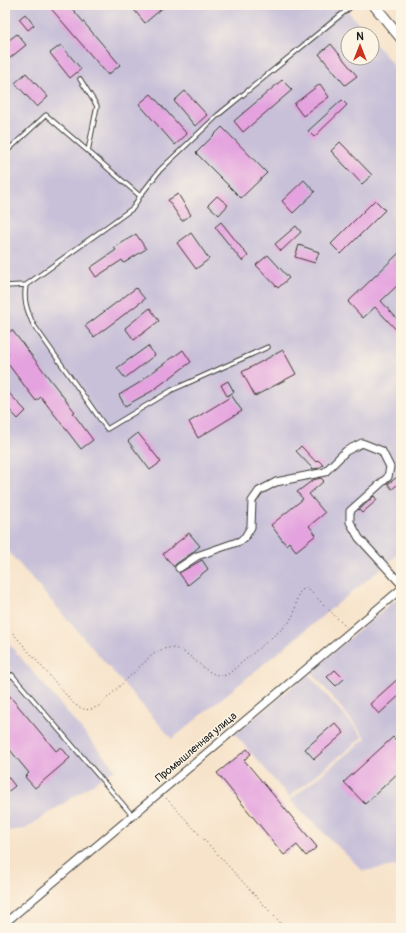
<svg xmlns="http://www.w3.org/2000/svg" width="406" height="933" font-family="Pangolin,sans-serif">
  <rect width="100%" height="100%" fill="#fcf5e5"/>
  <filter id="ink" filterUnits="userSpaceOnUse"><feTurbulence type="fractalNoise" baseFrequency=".025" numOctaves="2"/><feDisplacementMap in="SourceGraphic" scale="8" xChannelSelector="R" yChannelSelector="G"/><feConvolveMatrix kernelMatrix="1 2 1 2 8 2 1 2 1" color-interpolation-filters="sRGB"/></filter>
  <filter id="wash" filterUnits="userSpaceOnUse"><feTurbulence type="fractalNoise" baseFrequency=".012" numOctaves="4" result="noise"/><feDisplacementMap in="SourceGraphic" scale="16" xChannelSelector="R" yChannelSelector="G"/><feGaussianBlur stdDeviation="0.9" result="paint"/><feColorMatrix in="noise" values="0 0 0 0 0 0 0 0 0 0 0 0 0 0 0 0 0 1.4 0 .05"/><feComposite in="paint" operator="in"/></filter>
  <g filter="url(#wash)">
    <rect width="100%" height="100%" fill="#f7e3ca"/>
    <path fill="#c7c0d8" d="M5,5H343L367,34H348V58H372V40L401,74V552L172,739L5,548Z
      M401,595V865L363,871L290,800L366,738L311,671Z
      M5,639L115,769L25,829L5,831Z
      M308,674L363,737L289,797L235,734Z"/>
    <g id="blocks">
      <path fill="#e4a3df" d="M48,5H69L120,65L108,75Z
        M130,5H166L145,23Z
        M25,14L34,25L28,30L19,19Z
        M17,34L26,45L5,62V43Z
        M331,44L357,76L345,85L319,54Z
        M61,45L81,69L70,78L50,53Z
        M26,73L48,97L37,107L15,83Z
        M282,80L292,90L243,132L234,121Z
        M320,84L329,97L303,116L294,104Z
        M185,91L207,115L195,126L174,101Z
        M151,94L187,134L175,145L139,104Z
        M342,100L347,105L314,137L308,131Z
        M222,127L267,173L241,198L196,153Z
        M340,142L372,175L362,184L331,151Z
        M304,180L315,192L293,213L282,201Z
        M178,194L191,215L182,221L168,200Z
        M217,196L228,205L219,215L208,205Z
        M375,200L385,210L341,254L331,244Z
        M221,222L248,256L242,261L215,227Z
        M296,226L301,232L281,251L275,244Z
        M191,233L209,259L196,269L177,243Z
        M136,234L146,249L124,263L122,260L96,277L90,268L116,250L114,248Z
        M299,245L319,252L315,263L295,257Z
        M401,251V282L381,301L401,323V335L375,307L363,318L348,302Z
        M268,255L289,278L278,288L256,265Z
        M136,288L145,299L94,337L85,326Z
        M150,308L159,321L134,340L125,328Z
        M12,330L75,412L73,413L93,440L81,449L41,397L36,401L5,360V357L9,354L5,349V335Z
        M148,346L155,355L125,378L117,368Z
        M183,350L191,362L152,391L125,406L119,395L144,380L143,379Z
        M283,350L296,374L255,396L242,372Z
        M228,381L234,392L227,396L221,385Z
        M5,389L26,411L18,419L5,405Z
        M232,396L242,411L198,438L189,422Z
        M138,433L161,462L150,470L128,441Z
        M301,446L316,462L318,460L323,465L319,468L313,469L296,451Z
        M401,474V482L392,489L388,484Z
        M321,478L324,481L309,494L325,513L309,526L316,535L296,551L289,542L286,545L271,525L303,499L297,492L313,480Z
        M374,496L377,500L362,513L359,510Z
        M189,533L200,546L194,551H195L176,564L174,567L163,554Z
        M202,560L208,569L188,585L179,573Z
        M335,670L344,679L336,686L327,677Z
        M401,676V694L379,714L370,704Z
        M8,694L56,751L61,747L70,758L35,788L25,777L29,773L5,744V696Z
        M335,723L344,733L314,759L305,749Z
        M393,737L401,745V770L365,804L344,782Z
        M247,749L251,754L244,760L317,847L306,856L297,845L284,855L217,773Z
        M5,773L15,786L5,794Z"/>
    </g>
  </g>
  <g filter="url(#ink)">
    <use href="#blocks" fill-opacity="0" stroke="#3d3a36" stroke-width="1"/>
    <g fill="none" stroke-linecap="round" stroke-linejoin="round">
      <defs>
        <path id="service" d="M80,79L97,106L88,151
          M5,153L46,115L140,196
          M5,286L26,285
          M268,347L172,390L107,429L33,324C27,310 23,300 26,285L133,208L140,196L160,170L218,115L353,5
          M5,681L12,675L132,815"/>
        <path id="minor" d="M179,568L197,556L240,541L245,537L251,527L252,501L259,491L276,482L325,472L346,451L362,443L382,451L390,467L388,477L350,511V522L359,538L401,584
          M5,923L401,589"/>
        <path id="secondary" d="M374,5L401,38"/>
      </defs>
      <use href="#service" stroke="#3d3a36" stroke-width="5.5"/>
      <use href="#minor" stroke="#3d3a36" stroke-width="9"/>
      <use href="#secondary" stroke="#3d3a36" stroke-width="12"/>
      <path stroke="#3d3a36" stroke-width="1" stroke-dasharray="1 3" stroke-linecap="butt" d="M5,624L74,704C85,711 88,711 99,706L152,655C157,652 163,648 169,648C192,647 204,680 227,675L289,623C290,620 292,617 294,614C297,604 295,590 307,588L346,627
        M166,798L285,928"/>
      <use href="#service" stroke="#fff" stroke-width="3.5"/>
      <use href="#minor" stroke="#fff" stroke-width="7"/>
      <use href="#secondary" stroke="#fff" stroke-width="10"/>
    </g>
  </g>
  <g text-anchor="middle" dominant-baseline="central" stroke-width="3" stroke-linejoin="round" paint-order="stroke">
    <g font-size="11" fill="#1c1c1c" stroke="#fcf5e5">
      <text transform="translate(196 747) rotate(-40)">Промышленная улица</text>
    </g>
  </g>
  <rect width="406" height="933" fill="none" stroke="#fcf5e5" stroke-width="20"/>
  <g transform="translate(360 46)"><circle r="19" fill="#fcf5e5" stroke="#a29e95"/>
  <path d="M0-3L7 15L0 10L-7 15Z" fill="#c8321e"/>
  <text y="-6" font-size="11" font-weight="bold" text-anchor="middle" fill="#1c1c1c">N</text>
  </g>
</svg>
